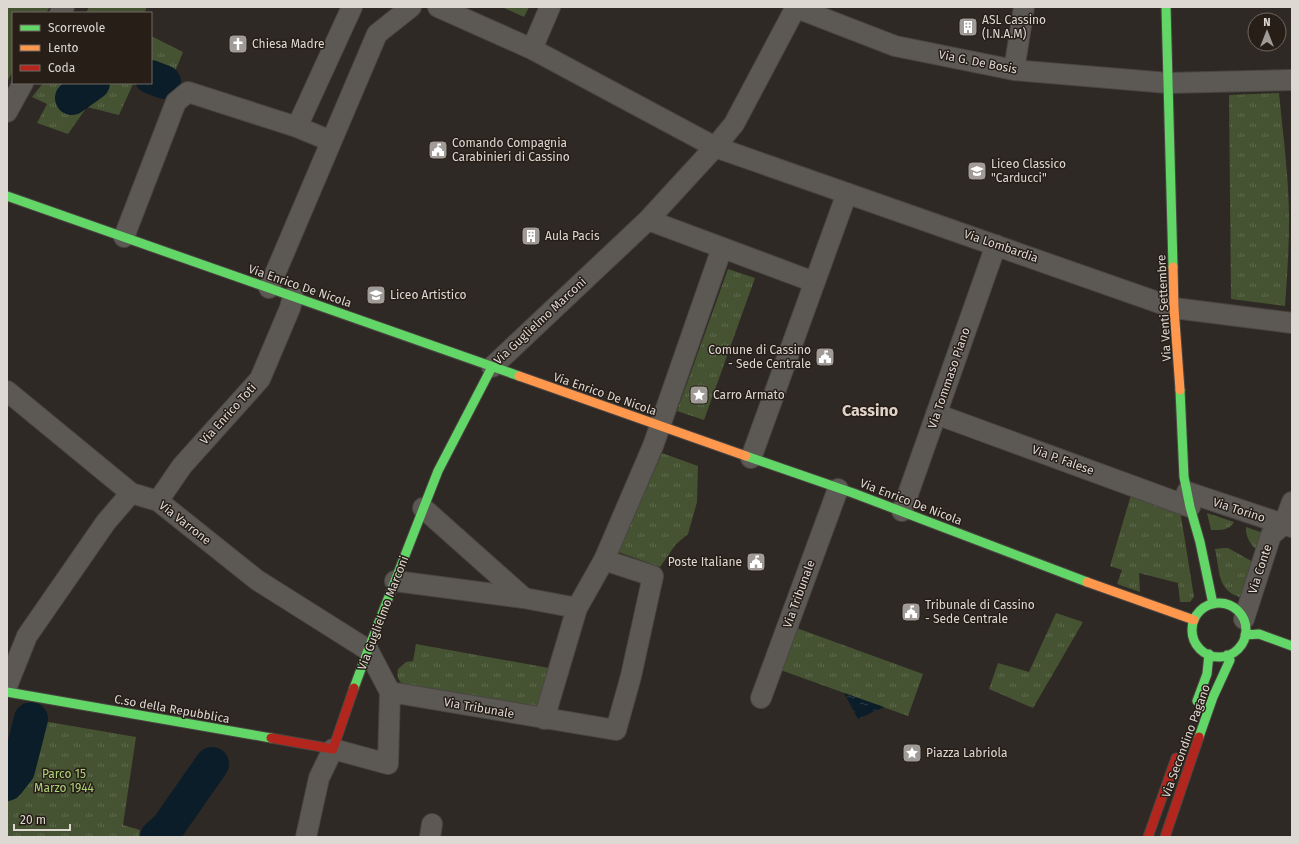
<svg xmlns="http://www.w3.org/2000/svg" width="1299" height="844" font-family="'Fira Sans',sans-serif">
  <defs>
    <pattern id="grass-tufts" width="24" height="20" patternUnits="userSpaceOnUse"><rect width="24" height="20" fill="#465332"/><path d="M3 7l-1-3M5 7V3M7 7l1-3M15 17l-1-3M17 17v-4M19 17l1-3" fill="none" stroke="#606b4f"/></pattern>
    <pattern id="forest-firs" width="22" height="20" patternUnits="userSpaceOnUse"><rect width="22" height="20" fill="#465332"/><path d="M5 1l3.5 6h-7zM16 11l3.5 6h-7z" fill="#606b4f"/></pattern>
    <pattern id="water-ripples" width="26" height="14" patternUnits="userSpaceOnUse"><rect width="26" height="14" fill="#0a1d29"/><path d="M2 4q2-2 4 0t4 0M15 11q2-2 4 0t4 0" fill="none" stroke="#2d3d47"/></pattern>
  </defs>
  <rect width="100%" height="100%" fill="#2e2924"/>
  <path fill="url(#grass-tufts)" d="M89,7H147L144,13H86Z
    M151,36L183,52L165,96L133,84L119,115L87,107L68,134L37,123L47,104L32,97L43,83H151Z
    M1279,93C1283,135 1289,178 1289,221C1289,250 1287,278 1285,306L1231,299L1229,95Z
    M728,269L755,278L704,420L677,411Z
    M662,453L698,466L697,502L688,534L676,544L660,567L618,552Z
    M1131,495L1180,510L1194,597L1190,602H1180L1178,583L1139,573L1140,592L1117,584L1122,570L1110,566Z
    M1207,513L1234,522C1229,531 1220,530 1211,530Z
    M1246,527L1263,533L1258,551C1251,546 1245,536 1246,527Z
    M1224,548H1228L1255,563L1243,598C1217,592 1220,572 1215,549Z
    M1056,613L1083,622L1033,708L989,689L998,663L1029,672Z
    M791,626L923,674L908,716L775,668Z
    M416,644L549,668L543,709L403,684C397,680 397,675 398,669L406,662L413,661Z
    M31,719L136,737L123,825L140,830L139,837H7V761Z"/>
  <path fill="url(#forest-firs)" d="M7,7H50L46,13H13V71L7,82Z"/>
  <path fill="#465332" d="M502,7H529L524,17Z"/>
  <path fill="url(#water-ripples)" d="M844,693L884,707L858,719Z"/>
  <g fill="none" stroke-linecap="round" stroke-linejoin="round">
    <path stroke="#0a1d29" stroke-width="34" d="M151,77L164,82
      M72,98L93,83
      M7,784L18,770L31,719
      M157,837L168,827L212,764"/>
    <defs>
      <path id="street" d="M438,7L532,49L715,147L1174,308L1292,323
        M794,7L895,46L1014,70L1168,83L1292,80
        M60,13L64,7
        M532,49L550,7
        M1014,70L1024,7
        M7,112L23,83
        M297,127L352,7
        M648,220L814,282
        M124,237L176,102L188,92L297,127L331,141
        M269,288L377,34L411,7
        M492,367L648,220L715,147L734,124L796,7
        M7,391L131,493L158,501L257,580L368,650L390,692L616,730L631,676L653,576L604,560
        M936,414L1190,507
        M751,458L847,193
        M1187,492L1292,527
        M158,501L182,466L260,379L290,308L293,297
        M423,508L524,598
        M902,511L996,245
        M395,581L524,598L577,608
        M1244,619L1271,535L1284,524L1292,502
        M7,686L27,636L106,522L131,493
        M761,698L838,489
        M544,719L577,608L604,560L653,446L722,248
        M306,837L319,778L333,749L388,764L390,692
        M430,837L432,824"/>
      <path id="fast" d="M1166,7L1173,267
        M7,196L519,376
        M1180,390L1184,477L1190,507L1200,542L1213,604
        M746,456L853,493L1087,582
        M1192 630a27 27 0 1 1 54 0a27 27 0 1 1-54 0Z
        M1245,635L1259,634L1292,646
        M354,688L368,650L438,471L492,367
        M7,692L271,738
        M1197,701L1207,674L1209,654
        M1199,737L1213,697L1230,660L1227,655"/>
      <path id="slow" d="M1173,267L1174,308L1180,390
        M519,376L746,456
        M1087,582L1194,620"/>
      <path id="jam" d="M271,738L333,749L354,688
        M1148,837L1176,758
        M1165,837L1199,737"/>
    </defs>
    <use href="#street" stroke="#4a4542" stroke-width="22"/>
    <use href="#fast" stroke="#4a4542" stroke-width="11"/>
    <use href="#slow" stroke="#4a4542" stroke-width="11"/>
    <use href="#jam" stroke="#4a4542" stroke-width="11"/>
    <use href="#street" stroke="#5c5955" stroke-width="20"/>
    <use href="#fast" stroke="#63d668" stroke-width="9"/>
    <use href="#slow" stroke="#ff974d" stroke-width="9"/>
    <use href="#jam" stroke="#b3261e" stroke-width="9"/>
  </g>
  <defs>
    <symbol id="building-square" viewBox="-11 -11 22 22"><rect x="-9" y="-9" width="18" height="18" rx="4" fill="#a09b96" stroke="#271e18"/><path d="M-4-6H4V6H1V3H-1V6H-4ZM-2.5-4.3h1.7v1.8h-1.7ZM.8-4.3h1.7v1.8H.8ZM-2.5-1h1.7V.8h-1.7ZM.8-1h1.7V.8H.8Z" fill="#fff"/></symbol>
    <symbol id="church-square" viewBox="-11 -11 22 22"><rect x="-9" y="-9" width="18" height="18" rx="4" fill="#a09b96" stroke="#271e18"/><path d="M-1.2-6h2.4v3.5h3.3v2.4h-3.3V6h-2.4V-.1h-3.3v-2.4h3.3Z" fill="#fff"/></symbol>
    <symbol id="civic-square" viewBox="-11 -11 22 22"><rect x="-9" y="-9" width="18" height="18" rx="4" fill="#a09b96" stroke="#271e18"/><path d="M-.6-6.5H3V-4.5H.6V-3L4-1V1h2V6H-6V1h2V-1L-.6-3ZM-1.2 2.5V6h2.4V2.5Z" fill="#fff"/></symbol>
    <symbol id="school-square" viewBox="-11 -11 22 22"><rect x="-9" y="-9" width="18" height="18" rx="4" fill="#a09b96" stroke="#271e18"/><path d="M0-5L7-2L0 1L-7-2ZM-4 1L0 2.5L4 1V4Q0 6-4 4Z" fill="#fff"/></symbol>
    <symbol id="sight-square" viewBox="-11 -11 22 22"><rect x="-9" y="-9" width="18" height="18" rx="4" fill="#a09b96" stroke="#271e18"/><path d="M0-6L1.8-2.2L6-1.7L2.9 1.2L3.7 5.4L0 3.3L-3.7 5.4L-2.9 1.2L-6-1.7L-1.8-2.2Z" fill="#fff"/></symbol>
  </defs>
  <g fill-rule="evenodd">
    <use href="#building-square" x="957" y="16" width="22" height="22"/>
    <use href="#church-square" x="227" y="33" width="22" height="22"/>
    <use href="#civic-square" x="427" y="139" width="22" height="22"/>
    <use href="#school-square" x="966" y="160" width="22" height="22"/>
    <use href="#building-square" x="520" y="225" width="22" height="22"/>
    <use href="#school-square" x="365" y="284" width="22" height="22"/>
    <use href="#civic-square" x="814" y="346" width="22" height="22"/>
    <use href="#sight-square" x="688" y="384" width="22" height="22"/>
    <use href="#civic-square" x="745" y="551" width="22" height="22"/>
    <use href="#civic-square" x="900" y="601" width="22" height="22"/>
    <use href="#sight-square" x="901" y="742" width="22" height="22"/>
  </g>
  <g text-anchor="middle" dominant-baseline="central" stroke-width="3" stroke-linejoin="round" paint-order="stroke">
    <g font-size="12" fill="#ded8d3" stroke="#271e18" text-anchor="start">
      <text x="982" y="20">ASL Cassino<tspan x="982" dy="14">(I.N.A.M)</tspan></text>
      <text x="252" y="44">Chiesa Madre</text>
      <text x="452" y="143">Comando Compagnia<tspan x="452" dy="14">Carabinieri di Cassino</tspan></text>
      <text x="991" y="164">Liceo Classico<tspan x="991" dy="14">"Carducci"</tspan></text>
      <text x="545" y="236">Aula Pacis</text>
      <text x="390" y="295">Liceo Artistico</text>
      <text x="811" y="350" text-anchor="end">Comune di Cassino<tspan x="811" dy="14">- Sede Centrale</tspan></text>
      <text x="713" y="395">Carro Armato</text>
      <text x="742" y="562" text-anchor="end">Poste Italiane</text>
      <text x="925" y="605">Tribunale di Cassino<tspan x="925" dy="14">- Sede Centrale</tspan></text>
      <text x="926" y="753">Piazza Labriola</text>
    </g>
    <g font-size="12" fill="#ded8d3" stroke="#271e18">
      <text transform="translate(978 62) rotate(11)">Via G. De Bosis</text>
      <text transform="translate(1001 246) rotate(19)">Via Lombardia</text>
      <text transform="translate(300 286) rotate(19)">Via Enrico De Nicola</text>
      <text transform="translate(1164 308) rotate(-93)">Via Venti Settembre</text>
      <text transform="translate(540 321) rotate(-43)">Via Guglielmo Marconi</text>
      <text transform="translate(949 378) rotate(-71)">Via Tommaso Piano</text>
      <text transform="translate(605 394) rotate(19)">Via Enrico De Nicola</text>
      <text transform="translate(228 414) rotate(-48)">Via Enrico Toti</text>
      <text transform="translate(1063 460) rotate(20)">Via P. Falese</text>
      <text transform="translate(911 502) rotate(21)">Via Enrico De Nicola</text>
      <text transform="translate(1239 510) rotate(18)">Via Torino</text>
      <text transform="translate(185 523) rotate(38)">Via Varrone</text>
      <text transform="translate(1260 569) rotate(-72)">Via Conte</text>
      <text transform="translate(799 594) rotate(-70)">Via Tribunale</text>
      <text transform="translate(383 613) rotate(-69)">Via Guglielmo Marconi</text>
      <text transform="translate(479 708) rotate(10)">Via Tribunale</text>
      <text transform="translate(172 709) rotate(10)">C.so della Repubblica</text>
      <text transform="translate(1186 741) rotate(-70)">Via Secondino Pagano</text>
    </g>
    <g font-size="12" fill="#add378" stroke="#271e18">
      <text x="64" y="774">Parco 15<tspan x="64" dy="14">Marzo 1944</tspan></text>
    </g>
    <g font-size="16" font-weight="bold" fill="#dfd2c9" stroke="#271e18">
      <text x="870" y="410">Cassino</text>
    </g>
  </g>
  <rect width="1299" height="844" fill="none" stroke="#ded8d3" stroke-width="16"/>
  <rect x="12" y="12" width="140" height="72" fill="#271e18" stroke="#706863"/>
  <rect x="20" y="25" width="20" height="6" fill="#63d668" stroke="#706863"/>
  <text x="48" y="32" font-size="12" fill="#ded8d3">Scorrevole</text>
  <rect x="20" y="45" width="20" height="6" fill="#ff974d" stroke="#706863"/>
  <text x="48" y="52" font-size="12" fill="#ded8d3">Lento</text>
  <rect x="20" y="65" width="20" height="6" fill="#b3261e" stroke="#706863"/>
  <text x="48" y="72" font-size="12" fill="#ded8d3">Coda</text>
  <g transform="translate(1267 32)"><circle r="19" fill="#271e18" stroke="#706863"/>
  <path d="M0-3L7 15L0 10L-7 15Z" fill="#a09b96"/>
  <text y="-6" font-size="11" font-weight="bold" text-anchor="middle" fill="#ded8d3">N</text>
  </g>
  <path d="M14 824v6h56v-6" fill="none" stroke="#ded8d3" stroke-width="2"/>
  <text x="20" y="824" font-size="12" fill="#ded8d3" stroke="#271e18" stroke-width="3" paint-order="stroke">20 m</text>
</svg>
